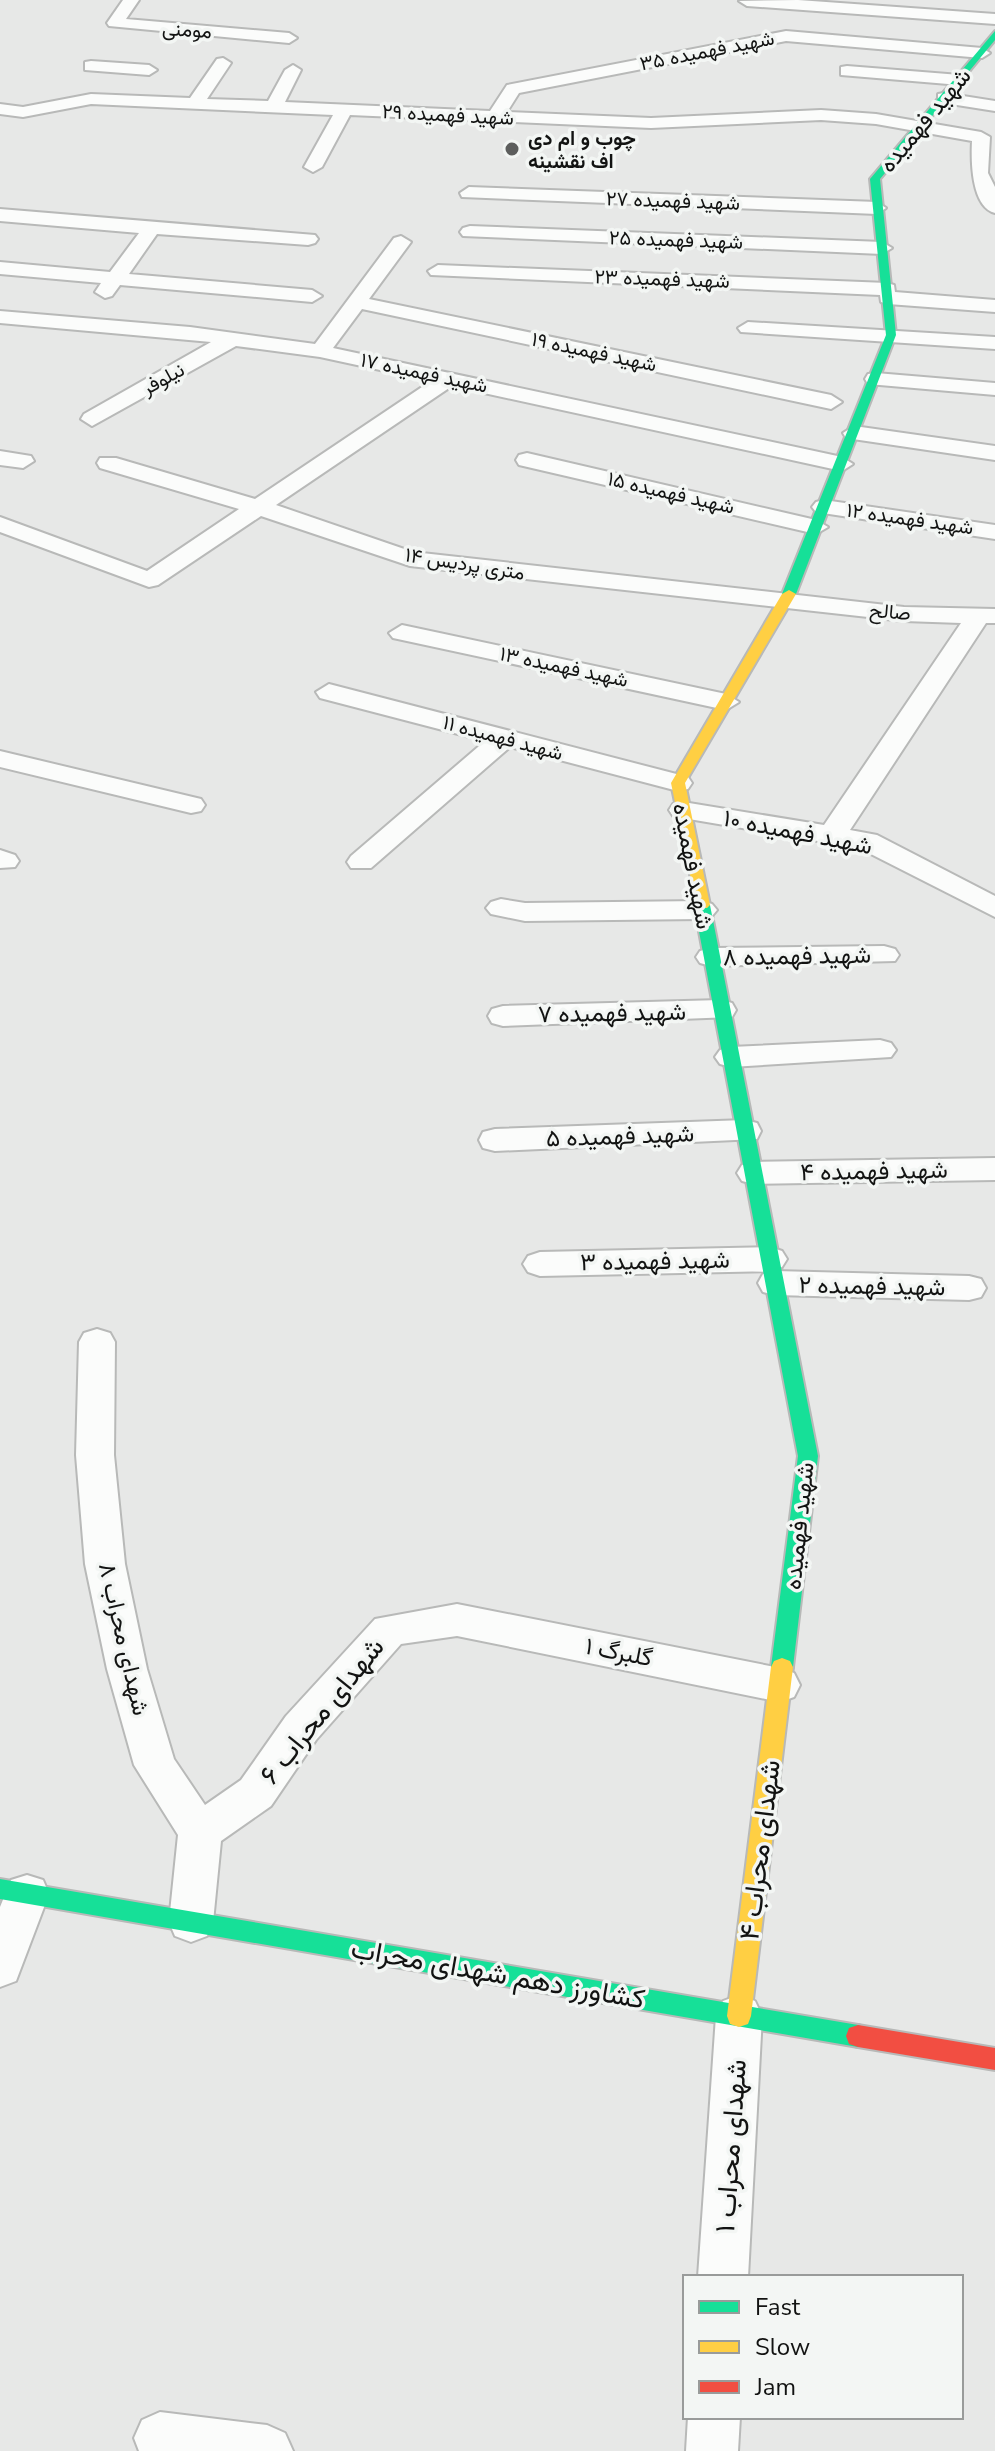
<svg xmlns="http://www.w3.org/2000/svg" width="995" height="2451" font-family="'Nunito Sans',Vazirmatn,sans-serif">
  <rect width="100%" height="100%" fill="#e7e8e7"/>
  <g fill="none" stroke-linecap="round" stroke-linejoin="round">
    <defs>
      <path id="street" d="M123,0H139L126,19L289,33L297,38L289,43L109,26L107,23Z
        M798,0L995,14V24L747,6L739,1Z
        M786,31L982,48L990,53L982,58L786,41L519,93L507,112L651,118L821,110L876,114L981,132L990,137L988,173L995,187V213C971,207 971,160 972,141L876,124L821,120L651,128L350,115L322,167L313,172L304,167L333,115L91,104L23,117L0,114V104L23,107L91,94L190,98L217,59L223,58L231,63L207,99L268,101L285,70L293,65L301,70L285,102L490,111L507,85Z
        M91,61L149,65L157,70L149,75L85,70V62Z
        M847,66L960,75L968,80L960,85L841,75V67Z
        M944,93L995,101V111L938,102V94Z
        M469,187L877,202L886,208L877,214L462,197L460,193Z
        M0,209L315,235L318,239L315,243L308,245L157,234L129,274L312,290L322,296L312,302L120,285L112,296L105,298L95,292L101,283L0,274V262L110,272L139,233L0,221Z
        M470,226L882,242L892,248L882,254L463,236L460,232L463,228Z
        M401,236L411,242L369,299L831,395L842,402L831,409L362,309L333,348L842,457L853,464L842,471L452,386L276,505L413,552L904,607L995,609V623H986L850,830L877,835L995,896V917L859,848L683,818L673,816L669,810L673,804L683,802L824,825L961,623L904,621L410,566L261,516L158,585L149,587L0,532V517L147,571L239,509L100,468L97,463L100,458H116L255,499L431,381L320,357L236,346L92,426L81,419L84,414L211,342L0,323V311L190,327L315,344L394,238Z
        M438,265L887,283L894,285L895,292L995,300V312L888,304L881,302L880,295L431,275L428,271Z
        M748,322L995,337V349L741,332L738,328Z
        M876,373L995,383V395L868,384L865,379L868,374Z
        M854,426L995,446V460L846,438L843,433Z
        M0,451L31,456L34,461L23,468L0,465Z
        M527,453L816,520L828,527L816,534L519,465L516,460L519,455Z
        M824,500L995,525V539L816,512L812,507L816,502Z
        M402,625L726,694L739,702L726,710L393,638L389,633Z
        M329,684L688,777L692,783L688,789L678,791L510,747L371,868H351L347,862L351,856L485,741L320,698L316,692Z
        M0,751L201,799L205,805L201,811L191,813L0,767Z
        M0,850L15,855L19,861L15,867L0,868Z
        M501,899L525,903L702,901L712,904L717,910L712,916L702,919L525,921L491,914L486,908L491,902Z
        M884,946L895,949L899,955L895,961L711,966L700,963L696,957L700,951L711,948Z
        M721,1000L732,1003L736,1010L732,1017L503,1026L492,1023L488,1016L492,1009L503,1006Z
        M880,1040L891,1043L896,1050L891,1057L731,1067L720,1064L715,1057L720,1050L731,1047Z
        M745,1120L757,1123L761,1131L757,1139L495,1151L483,1148L479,1140L483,1132L495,1129Z
        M995,1158V1180L754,1184L742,1181L737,1173L742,1165L754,1162Z
        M770,1247L782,1251L787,1259L782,1267L770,1271L540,1276L528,1272L523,1264L528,1256L540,1252Z
        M775,1271L969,1276L981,1279L986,1288L981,1297L969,1300L775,1295L763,1292L758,1283L763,1274Z
        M97,1329L110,1333L115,1342L114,1455L125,1564L147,1669L174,1759L205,1805L241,1780L286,1716L375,1619L457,1604L780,1668L794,1673L800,1685L794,1697L780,1702L457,1636L401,1644L316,1740L271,1806L221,1841L213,1922L207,1936L191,1942L175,1936L169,1922L178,1835L134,1765L107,1669L85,1564L76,1455L79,1342L84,1333Z
        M27,1875L43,1880L49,1894L16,1981L0,1987V1907L11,1880Z
        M739,1995L755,2001L762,2016L748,2277H698L716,2016L723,2001Z
        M160,2412L267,2425L285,2433L293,2451H139L134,2438L142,2420Z
        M688,2417H740L738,2451H686Z"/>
      <path id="fast" d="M995,31V40L880,179L896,335L796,594L784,597L782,594L886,335L870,179Z
        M702,900L710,905L818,1456L793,1667L790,1673L782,1676L774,1673L771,1667L798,1456L694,905Z
        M0,1879L858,2025L867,2028L870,2036L867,2044L858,2047L0,1899Z"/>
      <path id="slow" d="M789,590L796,594L685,783L710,905L707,908H697L671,783L782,594Z
        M782,1658L790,1661L793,1667L751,2016L748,2024L739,2027L730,2024L727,2016L771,1667L774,1661Z"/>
      <path id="jam" d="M858,2025L995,2048V2070L858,2047L849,2044L846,2036L849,2028Z"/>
    </defs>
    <use href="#street" stroke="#b8b9b8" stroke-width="4"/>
    <use href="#fast" stroke="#b8b9b8" stroke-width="4"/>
    <use href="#slow" stroke="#b8b9b8" stroke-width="4"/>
    <use href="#jam" stroke="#b8b9b8" stroke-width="4"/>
    <use href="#street" fill="#fbfcfb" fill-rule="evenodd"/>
    <use href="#fast" fill="#16e098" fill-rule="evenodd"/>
    <use href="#slow" fill="#ffcf43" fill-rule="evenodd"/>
    <use href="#jam" fill="#f24e42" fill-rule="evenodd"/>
  </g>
  <circle fill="#5d5e5d" stroke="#f3f6f4" stroke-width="3" cx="512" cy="149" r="8"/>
  <g text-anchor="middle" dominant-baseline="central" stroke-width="7" stroke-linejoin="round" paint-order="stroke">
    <g font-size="20" fill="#121312" stroke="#f3f6f4">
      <text transform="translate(187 30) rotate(4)">مومنی</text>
      <text transform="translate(707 51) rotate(-11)">شهید فهمیده ۳۵</text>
      <text transform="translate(448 115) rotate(3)">شهید فهمیده ۲۹</text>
      <text transform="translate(673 201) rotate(2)">شهید فهمیده ۲۷</text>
      <text transform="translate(676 240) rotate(2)">شهید فهمیده ۲۵</text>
      <text transform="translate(662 279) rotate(2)">شهید فهمیده ۲۳</text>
      <text transform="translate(594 352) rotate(12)">شهید فهمیده ۱۹</text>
      <text transform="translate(424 373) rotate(12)">شهید فهمیده ۱۷</text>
      <text transform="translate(163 379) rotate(-29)">نیلوفر</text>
      <text transform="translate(671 493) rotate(13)">شهید فهمیده ۱۵</text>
      <text transform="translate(910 519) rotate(8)">شهید فهمیده ۱۲</text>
      <text transform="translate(465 564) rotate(9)">۱۴ متری پردیس</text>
      <text transform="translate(890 612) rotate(5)">صالح</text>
      <text transform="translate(564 667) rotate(12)">شهید فهمیده ۱۳</text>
      <text transform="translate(503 738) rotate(15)">شهید فهمیده ۱۱</text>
    </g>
    <g font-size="20" font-weight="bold" fill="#121312" stroke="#f3f6f4" text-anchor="start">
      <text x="528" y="138">چوب و ام دی<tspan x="528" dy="23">اف نقشینه</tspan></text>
    </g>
    <g font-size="24" fill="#121312" stroke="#f3f6f4">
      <text transform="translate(925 120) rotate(-50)">شهید فهمیده</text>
      <text transform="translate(798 832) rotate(11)">شهید فهمیده ۱۰</text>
      <text transform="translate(693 866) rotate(79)">شهید فهمیده</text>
      <text transform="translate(797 956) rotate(-1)">شهید فهمیده ۸</text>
      <text transform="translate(612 1013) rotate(-1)">شهید فهمیده ۷</text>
      <text transform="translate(620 1136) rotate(-2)">شهید فهمیده ۵</text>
      <text transform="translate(874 1171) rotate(-1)">شهید فهمیده ۴</text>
      <text transform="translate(655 1261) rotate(-1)">شهید فهمیده ۳</text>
      <text transform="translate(872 1286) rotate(1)">شهید فهمیده ۲</text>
      <text transform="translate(799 1526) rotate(-84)">شهید فهمیده</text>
      <text transform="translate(124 1639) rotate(77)">شهدای محراب ۸</text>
      <text transform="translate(619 1652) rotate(11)">گلبرگ ۱</text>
    </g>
    <g font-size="28" fill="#121312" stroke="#f3f6f4">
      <text transform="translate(322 1711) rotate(-51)">شهدای محراب ۶</text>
      <text transform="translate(760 1850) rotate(-83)">شهدای محراب ۴</text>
      <text transform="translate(498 1974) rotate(10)">کشاورز دهم شهدای محراب</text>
      <text transform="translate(731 2146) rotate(-86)">شهدای محراب ۱</text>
    </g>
  </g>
  <rect x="683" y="2275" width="280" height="144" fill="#f3f6f4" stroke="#999b9a" stroke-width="2"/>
  <rect x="699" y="2301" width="40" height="12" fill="#16e098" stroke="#999b9a" stroke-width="2"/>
  <text x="755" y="2315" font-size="24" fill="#121312">Fast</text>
  <rect x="699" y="2341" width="40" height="12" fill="#ffcf43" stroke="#999b9a" stroke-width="2"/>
  <text x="755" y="2355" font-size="24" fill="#121312">Slow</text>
  <rect x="699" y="2381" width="40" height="12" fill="#f24e42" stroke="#999b9a" stroke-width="2"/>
  <text x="755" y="2395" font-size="24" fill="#121312">Jam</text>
</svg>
